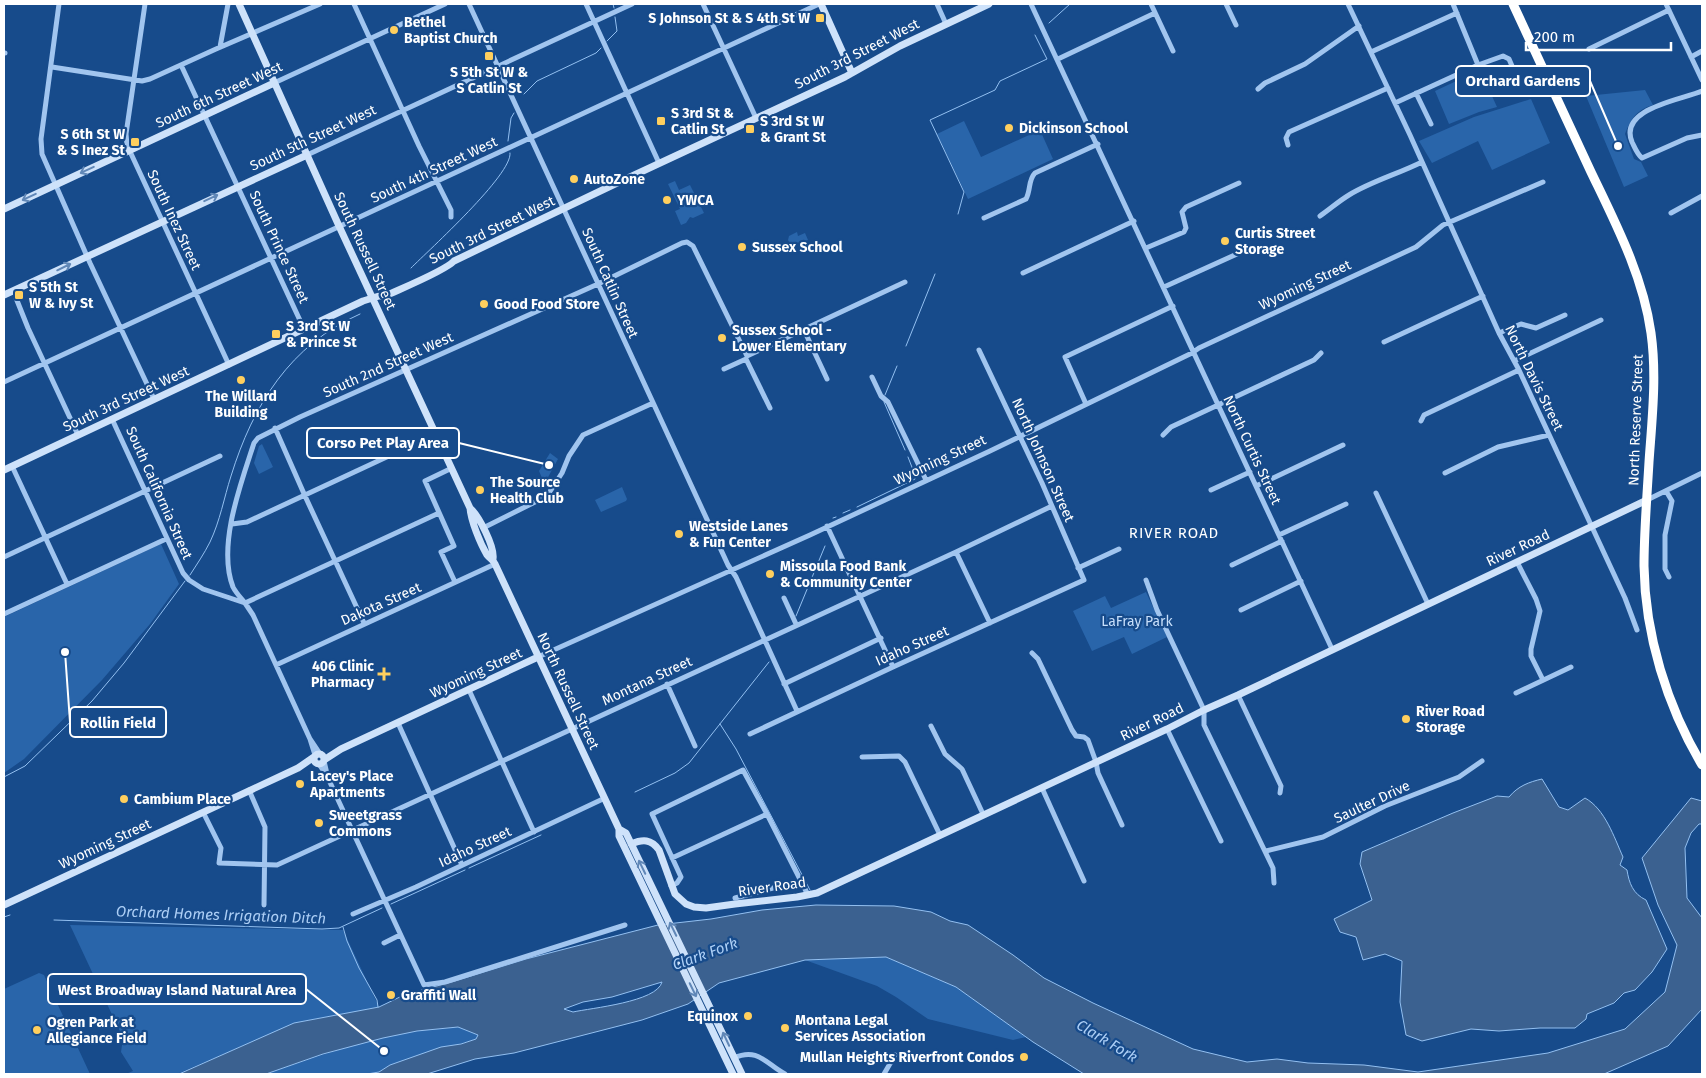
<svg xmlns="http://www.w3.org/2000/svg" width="1706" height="1078" font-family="'Fira Sans',sans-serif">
  <rect width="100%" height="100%" fill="#174b8b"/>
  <path fill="#2965aa" d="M1480,70L1497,107L1479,112L1449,124L1435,91Z
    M1645,90L1653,105C1636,110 1631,119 1625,134L1634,159L1641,162L1648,176L1624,187L1586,96Z
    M1531,99L1550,143L1492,170L1478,141L1432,163L1419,141L1474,117Z
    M964,121L981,157L1040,130L1053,159L968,199L937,134Z
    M675,181L679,190L690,185L704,213L693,218L690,217L686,223L681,225L675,211L680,209L668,184Z
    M797,232L798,236L805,233L808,240L792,247L788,240L789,236Z
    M262,444L273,467L259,474L254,463L259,446Z
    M550,453L558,459L547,479L542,478L539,471Z
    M622,487L627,499L626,501L601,512L595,500Z
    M161,544L179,584L150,624L102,680L24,759L4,773V617Z
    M1146,592L1167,637L1132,654L1124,637L1092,651L1073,611L1105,596L1111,608Z
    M70,925L343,930L379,1007L299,1022L177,1074H126L133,1071L121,1052L123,1038Z
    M886,957L956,987L1026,1037L1013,1040L928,1019L896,997L877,986L805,960Z
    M39,973L44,975L90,1074H4V989Z
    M458,1027L478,1035L476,1039L390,1065L379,1072L367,1074H266C315,1057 364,1040 415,1031C429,1029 444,1029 458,1027Z"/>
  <path fill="#3b6190" stroke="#93c0f1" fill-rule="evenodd" d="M1542,779L1559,807L1568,810L1585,798C1605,809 1614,837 1623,857L1620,865L1627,870C1629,883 1633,894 1646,900L1667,949L1652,972L1635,990L1624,993L1614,1003L1587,1014L1586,1019L1575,1028H1540L1499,1031L1471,1029L1422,1041L1406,1035L1400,1002L1402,961L1385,954L1363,960L1356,937L1340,932L1334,919L1372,900L1360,864L1362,852L1453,813L1497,796L1509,797C1518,786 1529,782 1542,779Z
    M1691,798L1702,801V824H1699L1691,833L1685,848L1687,898L1702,918V1009L1668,1046L1604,1074H1084L1033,1042L956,987L886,957L805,960L719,983L688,1004L642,1020L514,1053L475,1059L427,1074H367L379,1072L390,1065L441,1047L461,1044L476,1039L478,1035L458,1027L417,1031L383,1038L323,1054L266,1074H179L294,1023L379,1007L404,995L455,981L526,959L658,925L711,919L762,910L816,905L894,906L931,912L950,921L968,925L1013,955L1044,978L1093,1003L1193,1049L1247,1062L1277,1059L1308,1063L1364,1065L1418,1072L1548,1053L1625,1029L1665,992L1677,945L1658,905L1642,858ZM662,982C657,1002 591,1008 573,1012L564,1009L583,1002L612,997Z"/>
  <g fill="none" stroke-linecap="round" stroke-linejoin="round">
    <path stroke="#93c0f1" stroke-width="1" d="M613,4L614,8
      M1049,23L1070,4
      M607,41L617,31L615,17
      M524,94L537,81L596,53L601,48
      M508,141L511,118L514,113
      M958,214L964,192L930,120L995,90L1000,81L1047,59L1035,35
      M411,268C429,250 513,174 510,153
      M906,346L935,274
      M885,395L897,366
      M884,402L905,450
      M908,457L915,475
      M857,507L915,479
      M843,513L850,510
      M833,518L836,517
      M190,575C197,564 204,554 210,542C220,521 224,498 231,476C253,405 290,345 360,314
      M796,616L825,546
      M720,724L736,749L810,890
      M4,777L25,766L92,701L124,663L185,581
      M635,792L675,773L689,763L769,662
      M469,868L541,835
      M391,904L465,870
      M4,917L10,915
      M54,920L322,929L339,928L382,908
      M343,927L347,941L359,968L377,1000L378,1007"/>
    <path stroke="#a1c5ef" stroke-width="5" d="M59,4L41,139L42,154L90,263L154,399
      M145,4L126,134L127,145L229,365
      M354,4L419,146L451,210V217
      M469,4C555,191 642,378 728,565L736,577L797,711
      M586,4L659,163
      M703,4L756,118
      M937,4L946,24
      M1031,4L1332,649
      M1151,4L1173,51
      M1226,4L1236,25
      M1348,4L1410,135L1499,333L1519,370L1625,598L1637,630
      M1453,4L1478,65
      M1666,4L1702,80
      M220,47L228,4
      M1589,49L1669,10
      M1371,52L1457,13
      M4,53H5
      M1691,57L1702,51
      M1058,59L1155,13
      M181,65L304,329
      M52,67L142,81L150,79L216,49L320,4
      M274,83L445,4
      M1258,89L1265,83L1305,64L1359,26
      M1702,91C1682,100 1618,108 1632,142C1635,148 1637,154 1642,158L1687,138L1702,135
      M1416,93L1431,124
      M1395,103L1478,65L1503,56L1509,59L1524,94
      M1288,145L1286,138L1289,132L1388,88
      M307,155L632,4
      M1671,213L1702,196
      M1320,216C1330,209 1339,201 1349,195C1372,181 1398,174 1422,162
      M984,218L1026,199C1031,190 1028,180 1035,173L1098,144
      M1146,248L1184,232L1186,228L1182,212L1186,207L1239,183
      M1023,273L1134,221
      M1164,287L1248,249L1257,250
      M17,289L16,298L28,328L78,435
      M804,330L827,379
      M1499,333L1521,324L1536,328L1565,315
      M1384,342L1483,296
      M747,356L905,282
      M746,359L770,408
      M1514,361L1601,320
      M724,369L746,359
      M872,377L881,396L888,402L926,480
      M4,382L819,4
      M1086,404L1065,357L1173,306
      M112,419L183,573L189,580L203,589L245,603L253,615L282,678L310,739L315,755
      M1421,421L1424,415L1519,370
      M275,428L305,496L364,623
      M1163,435L1171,427L1314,360L1321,353
      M12,466L67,584
      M452,468L425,481L454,546L441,552L455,582
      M1445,473L1498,447L1549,435
      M1256,486L1343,445
      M1211,490L1250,472
      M1666,491L1672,501L1665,535V569L1669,577
      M1376,493L1428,604
      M1647,500L1702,473
      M439,513L245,603C241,598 236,593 233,587C217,546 241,483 254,443L258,438L300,417L598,284L682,243L687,242L693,246L747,356
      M232,524L247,522L436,434
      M827,526L893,667
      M483,528L547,496L562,473L569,456L583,435L653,403
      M1279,535L1346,504
      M956,552L990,623
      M4,557L220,456
      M1517,562L1536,599L1540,611L1531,649V656L1543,680
      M1232,565L1282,541
      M1078,568L1119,549
      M1146,580L1157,610L1204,710V725L1273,868L1274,883
      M784,598L796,624
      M1241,610L1301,581
      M4,614L166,539
      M1032,653L1038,659L1072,730L1076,736L1084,737L1088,740L1096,762L1098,773L1122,825
      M538,657L810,535L990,451L1192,353L1199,348L1416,247L1443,225L1543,182
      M276,665L495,564
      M667,684L695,746
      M784,684L881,638
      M469,690L534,832
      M1516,693L1571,667
      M1238,695L1281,786L1280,793
      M398,723L462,865
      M931,726L945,754L962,769L983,814
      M1167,729L1221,841
      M750,734L893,667L1084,580L1042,483L979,350
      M310,739L320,754
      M862,757L899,756L905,762L940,835
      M324,761L328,778L352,830L424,985L445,982L625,925
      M319,764L328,778
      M1042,788L1084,881
      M249,790L265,827L264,905
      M203,812L221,848L219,863L277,865L956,552L1052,506
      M1266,851L1323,837L1385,806L1459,777L1482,761
      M672,858L767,814
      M671,886L677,883L681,877L652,814L743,770L767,814L808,895
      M735,898L800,881
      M353,914L416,887L605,798
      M384,943L400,935
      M734,1058C758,1047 766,1064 785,1074
      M884,1074L895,1055"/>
    <path stroke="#cee2fa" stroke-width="7" d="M239,4L339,226L470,508C471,521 480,543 487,555C490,559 493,559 495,564L619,829V836L733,1074
      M821,4L852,73
      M4,209L274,83
      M4,295L307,155
      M4,470L363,301L379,296H385C400,289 445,271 454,261L615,184L845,77L900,46L989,4
      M470,508C479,516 495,547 493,559
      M314 759a5 5 0 1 1 10 0a5 5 0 1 1-10 0Z
      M324,760L341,749L538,657
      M619,829L626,833L742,1074
      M631,844C643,839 651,839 659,850L675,894L686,904L694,907L706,908L735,904L797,897L817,893L1167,729L1204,710L1238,695L1647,500
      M4,905L298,768L314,757"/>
    <path stroke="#fff" stroke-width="9" d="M1513,4C1539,60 1565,116 1591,172C1616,224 1643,276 1651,333C1657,376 1652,419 1649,462C1647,497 1644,532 1644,566C1645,635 1667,706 1702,765"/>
  </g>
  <defs><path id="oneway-shaft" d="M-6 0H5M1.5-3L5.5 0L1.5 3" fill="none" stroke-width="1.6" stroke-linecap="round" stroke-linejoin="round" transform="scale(1.25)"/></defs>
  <g stroke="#6087b7">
    <use href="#oneway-shaft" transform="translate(87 170) rotate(155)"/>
    <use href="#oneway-shaft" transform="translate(29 197) rotate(155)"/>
    <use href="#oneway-shaft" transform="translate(211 198) rotate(-25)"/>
    <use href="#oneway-shaft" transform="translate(64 267) rotate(-26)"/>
    <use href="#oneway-shaft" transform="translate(642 867) rotate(-116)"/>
    <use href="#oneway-shaft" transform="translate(673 929) rotate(-116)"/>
    <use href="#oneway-shaft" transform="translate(693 990) rotate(64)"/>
    <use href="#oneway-shaft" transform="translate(726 1039) rotate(-115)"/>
  </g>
  <g fill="#ffcf5e" stroke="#174b8b" stroke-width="2">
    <rect x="815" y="13" width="10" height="10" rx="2.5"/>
    <circle cx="394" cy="30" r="5"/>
    <rect x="484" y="51" width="10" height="10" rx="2.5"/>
    <rect x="656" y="116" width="10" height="10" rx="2.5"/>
    <circle cx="1009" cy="128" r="5"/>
    <rect x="745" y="124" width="10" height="10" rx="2.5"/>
    <rect x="130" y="137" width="10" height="10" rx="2.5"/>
    <circle cx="574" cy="179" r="5"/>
    <circle cx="667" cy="200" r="5"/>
    <circle cx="1225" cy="241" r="5"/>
    <circle cx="742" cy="247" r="5"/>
    <rect x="14" y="290" width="10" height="10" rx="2.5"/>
    <circle cx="484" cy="304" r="5"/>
    <rect x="271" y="329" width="10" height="10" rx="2.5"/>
    <circle cx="722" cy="338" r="5"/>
    <circle cx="241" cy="380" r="5"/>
    <circle cx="480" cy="490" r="5"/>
    <circle cx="679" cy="534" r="5"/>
    <circle cx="770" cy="574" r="5"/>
    <path d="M381.5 666.5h5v5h5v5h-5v5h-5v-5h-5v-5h5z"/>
    <circle cx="1406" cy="719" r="5"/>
    <circle cx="300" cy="784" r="5"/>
    <circle cx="124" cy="799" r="5"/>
    <circle cx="319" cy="823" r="5"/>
    <circle cx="391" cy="995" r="5"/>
    <circle cx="748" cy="1016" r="5"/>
    <circle cx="785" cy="1028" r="5"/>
    <circle cx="37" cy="1030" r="5"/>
    <circle cx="1024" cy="1057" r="5"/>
  </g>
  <g text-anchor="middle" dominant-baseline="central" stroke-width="4.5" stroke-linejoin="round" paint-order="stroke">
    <g font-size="14" font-weight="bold" fill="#fff" stroke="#174b8b" text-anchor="start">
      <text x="810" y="18" text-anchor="end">S Johnson St &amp; S 4th St W</text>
      <text x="404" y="22">Bethel<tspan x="404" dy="16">Baptist Church</tspan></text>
      <text x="489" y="72" text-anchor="middle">S 5th St W &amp;<tspan x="489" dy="16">S Catlin St</tspan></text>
      <text x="671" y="113">S 3rd St &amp;<tspan x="671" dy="16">Catlin St</tspan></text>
      <text x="760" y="121">S 3rd St W<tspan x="760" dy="16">&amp; Grant St</tspan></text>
      <text x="1019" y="128">Dickinson School</text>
      <text x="125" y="134" text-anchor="end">S 6th St W<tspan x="125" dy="16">&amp; S Inez St</tspan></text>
      <text x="584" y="179">AutoZone</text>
      <text x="677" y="200">YWCA</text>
      <text x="1235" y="233">Curtis Street<tspan x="1235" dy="16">Storage</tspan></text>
      <text x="752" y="247">Sussex School</text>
      <text x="29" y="287">S 5th St<tspan x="29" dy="16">W &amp; Ivy St</tspan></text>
      <text x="494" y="304">Good Food Store</text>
      <text x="286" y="326">S 3rd St W<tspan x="286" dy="16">&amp; Prince St</tspan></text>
      <text x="732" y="330">Sussex School -<tspan x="732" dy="16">Lower Elementary</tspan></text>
      <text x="241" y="396" text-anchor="middle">The Willard<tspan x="241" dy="16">Building</tspan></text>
      <text x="490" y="482">The Source<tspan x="490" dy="16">Health Club</tspan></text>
      <text x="689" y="526">Westside Lanes<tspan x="689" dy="16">&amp; Fun Center</tspan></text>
      <text x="780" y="566">Missoula Food Bank<tspan x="780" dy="16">&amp; Community Center</tspan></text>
      <text x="374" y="666" text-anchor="end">406 Clinic<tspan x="374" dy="16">Pharmacy</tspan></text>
      <text x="1416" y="711">River Road<tspan x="1416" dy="16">Storage</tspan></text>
      <text x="310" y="776">Lacey's Place<tspan x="310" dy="16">Apartments</tspan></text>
      <text x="134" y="799">Cambium Place</text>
      <text x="329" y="815">Sweetgrass<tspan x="329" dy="16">Commons</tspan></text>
      <text x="401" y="995">Graffiti Wall</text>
      <text x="738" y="1016" text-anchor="end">Equinox</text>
      <text x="795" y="1020">Montana Legal<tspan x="795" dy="16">Services Association</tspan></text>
      <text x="47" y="1022">Ogren Park at<tspan x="47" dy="16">Allegiance Field</tspan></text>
      <text x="1014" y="1057" text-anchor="end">Mullan Heights Riverfront Condos</text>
    </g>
    <g font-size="14" fill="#fff" stroke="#174b8b">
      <text transform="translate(857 54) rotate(-27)">South 3rd Street West</text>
      <text transform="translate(219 95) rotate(-25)">South 6th Street West</text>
      <text transform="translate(313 138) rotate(-25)">South 5th Street West</text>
      <text transform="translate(434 170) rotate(-25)">South 4th Street West</text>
      <text transform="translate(174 220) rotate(65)">South Inez Street</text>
      <text transform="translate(492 230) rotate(-26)">South 3rd Street West</text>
      <text transform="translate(279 247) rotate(65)">South Prince Street</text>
      <text transform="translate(365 251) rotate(65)">South Russell Street</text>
      <text transform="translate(610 283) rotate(66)">South Catlin Street</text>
      <text transform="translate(1305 285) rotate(-25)">Wyoming Street</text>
      <text transform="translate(388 365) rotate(-24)">South 2nd Street West</text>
      <text transform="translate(1534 378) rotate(64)">North Davis Street</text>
      <text transform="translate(126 399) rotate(-25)">South 3rd Street West</text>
      <text transform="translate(1636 420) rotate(-88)">North Reserve Street</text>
      <text transform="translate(1252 450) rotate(65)">North Curtis Street</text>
      <text transform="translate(940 460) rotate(-25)">Wyoming Street</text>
      <text transform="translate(1043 460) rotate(66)">North Johnson Street</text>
      <text transform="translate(159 493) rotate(66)">South California Street</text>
      <text transform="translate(1518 548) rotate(-25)">River Road</text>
      <text transform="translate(381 604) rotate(-24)">Dakota Street</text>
      <text transform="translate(912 646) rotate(-24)">Idaho Street</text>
      <text transform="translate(476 673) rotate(-25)">Wyoming Street</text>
      <text transform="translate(647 681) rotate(-25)">Montana Street</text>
      <text transform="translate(568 691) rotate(65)">North Russell Street</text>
      <text transform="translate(1152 722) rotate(-26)">River Road</text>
      <text transform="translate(1372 802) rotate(-25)">Saulter Drive</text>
      <text transform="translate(105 844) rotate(-25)">Wyoming Street</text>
      <text transform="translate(475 847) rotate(-25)">Idaho Street</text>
      <text transform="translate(772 887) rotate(-8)">River Road</text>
    </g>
    <g font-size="14" fill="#c7dffb" stroke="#174b8b">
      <text x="1137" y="621">LaFray Park</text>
    </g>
    <g font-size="15" letter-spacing="1" fill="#fff" stroke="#174b8b">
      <text x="1174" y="533">RIVER ROAD</text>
    </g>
    <g font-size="15" font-style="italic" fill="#adcff6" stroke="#174b8b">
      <text transform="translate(221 915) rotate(2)">Orchard Homes Irrigation Ditch</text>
      <text transform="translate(705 954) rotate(-20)">Clark Fork</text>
      <text transform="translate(1107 1041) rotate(31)">Clark Fork</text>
    </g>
  </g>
  <path fill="none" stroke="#fff" stroke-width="2" d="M1618 146L1590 81M549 465L459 443M65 652L70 722M384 1051L306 989"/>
  <g fill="#fff" stroke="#174b8b" stroke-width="2">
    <circle cx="1618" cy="146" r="5"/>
    <circle cx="549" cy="465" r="5"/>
    <circle cx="65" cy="652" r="5"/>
    <circle cx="384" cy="1051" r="5"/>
  </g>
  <g fill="#174b8b" stroke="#fff" stroke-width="2">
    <rect x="1456" y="66" width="134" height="30" rx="5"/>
    <rect x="307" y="428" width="152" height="30" rx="5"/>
    <rect x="70" y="707" width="96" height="30" rx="5"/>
    <rect x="48" y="974" width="258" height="30" rx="5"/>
  </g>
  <g font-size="15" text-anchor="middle" font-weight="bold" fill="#fff">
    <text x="1523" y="86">Orchard Gardens</text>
    <text x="383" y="448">Corso Pet Play Area</text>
    <text x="118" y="728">Rollin Field</text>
    <text x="177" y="995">West Broadway Island Natural Area</text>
  </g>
  <rect width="1706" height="1078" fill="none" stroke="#ffffff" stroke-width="10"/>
  <path d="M1526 42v8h145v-8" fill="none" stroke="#ffffff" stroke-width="2.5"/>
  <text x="1534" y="42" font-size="15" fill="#ffffff" stroke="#174b8b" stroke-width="4" paint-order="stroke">200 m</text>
</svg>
